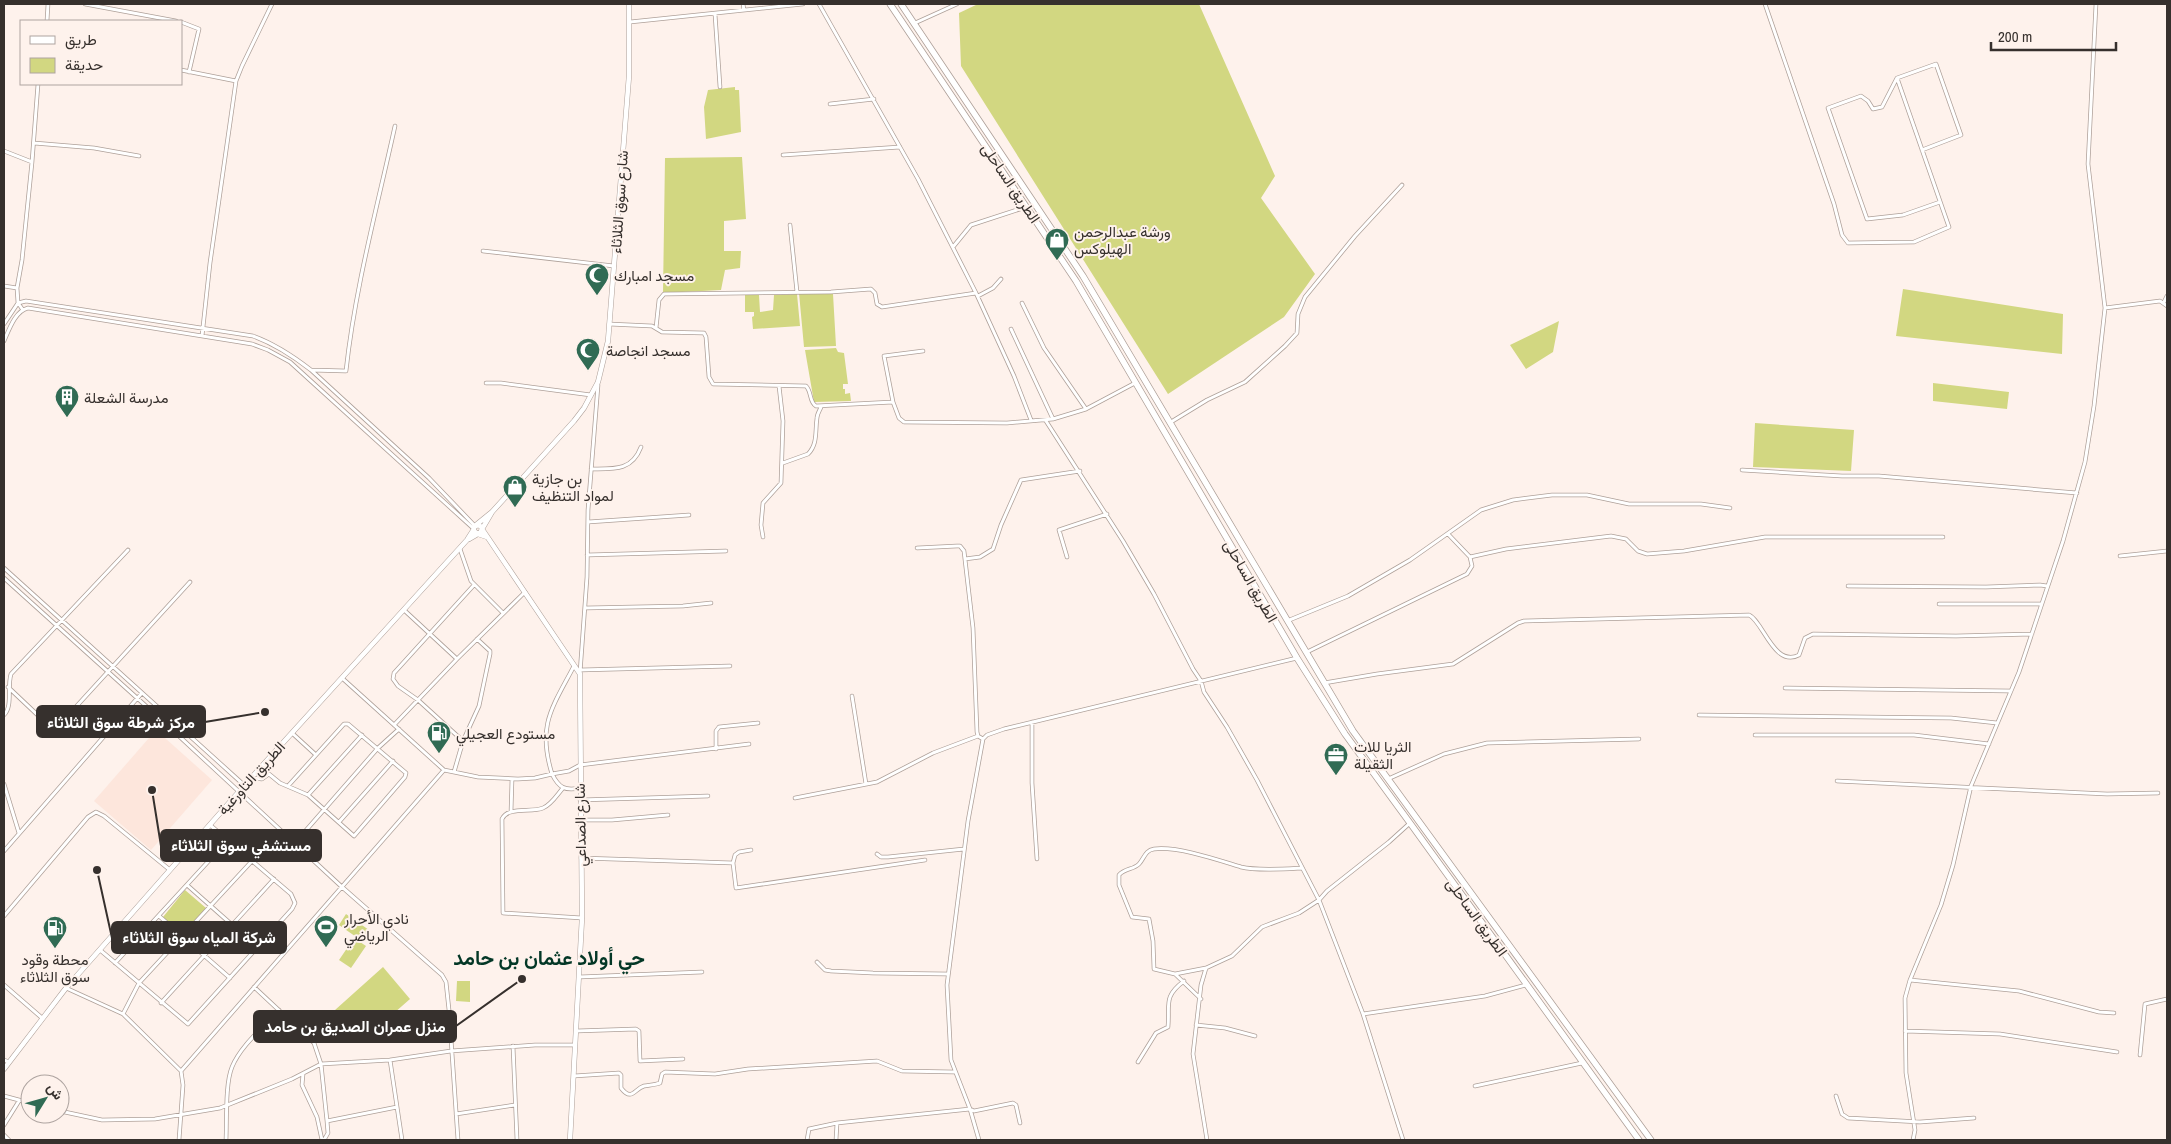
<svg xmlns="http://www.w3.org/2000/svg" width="2171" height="1144" font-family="'Archivo Narrow',Vazirmatn,sans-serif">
  <rect width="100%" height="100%" fill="#fef2ec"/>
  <path fill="#fde6dc" d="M156,730L212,780L151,850L94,801Z"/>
  <path fill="#d2d781" d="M978,4H1199L1275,176L1261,198L1315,274L1284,317L1168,394L961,66L959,13Z
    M735,87V90H739L741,132L706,139L704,107L708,90Z
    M742,157L746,219L724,221V251H741L740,268L725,270L721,290L663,293L665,158Z
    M1903,289L2063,314L2062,354L1896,336Z
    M799,293L833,294L836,346L804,347Z
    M797,294L800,326L753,329L752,317L754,316V312H745V295H759L760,312L773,310L774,295Z
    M1559,321L1553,352L1526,369L1510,345Z
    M836,348L838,352L844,353L848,384H843V389H845V394L850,393L851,401L814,402L805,350Z
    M1933,383L2009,392L2007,409L1933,401Z
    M1755,423L1854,430L1851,471L1753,467Z
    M185,890L206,908L182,935L163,917Z
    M346,914L369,930L362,941L339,925Z
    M354,938L366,946L351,968L339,960Z
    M383,967L410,999L361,1042L335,1010Z
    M457,981H470V1002L456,1001Z"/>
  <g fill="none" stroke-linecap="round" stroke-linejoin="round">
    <defs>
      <path id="minor" d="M85,4L176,21
        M743,4L744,10
        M819,4L918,179L976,293L1014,376L1031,420
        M1765,4L1834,204L1842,235L1848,243L1914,242L1949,227L1897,78
        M715,14L720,87
        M47,21L48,4
        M181,22L199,29L189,72
        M630,22L803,4
        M915,23L957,4
        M181,70L236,81
        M830,104L874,99
        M34,143L94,148L139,156
        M1922,150L1961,135L1936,64L1897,78L1882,107L1873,109L1868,101L1861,96L1828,108L1867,219L1903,215L1940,202
        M4,151L32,162
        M783,155L900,147
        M790,225L797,292
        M953,247L971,225L1026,207
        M483,251L614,266
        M4,286L17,288
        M978,296L993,288L1001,279
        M2164,302L2167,296
        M1022,303L1044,348L1086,409
        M2105,308L2160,301L2167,306
        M23,310L18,303L17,288L22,260L32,162L38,84
        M4,324L18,303L26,301L253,336C275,344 293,356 311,370L429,478L475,526
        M609,324L652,326L662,332L704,333L706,337L709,377L713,384L806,386C812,392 809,402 816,406L893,402L899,418L904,422L1007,423L1053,419L1086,409L1135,383
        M656,328L659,300L664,294L831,292L871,289L875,293L877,304L882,307L976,293
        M1011,329L1053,419
        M202,336L210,263L236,81L242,66L272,4
        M4,341C9,330 15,311 28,308L252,344L268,350L290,362L474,529
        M311,370L346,371C355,288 377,208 395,126
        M486,383H501L591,395
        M893,402L884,356L923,351
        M1046,421L1123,541L1154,594L1193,669L1201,681L1204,692L1227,727L1257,780L1319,900L1363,1014L1403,1140
        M1171,422L1207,400L1245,382L1285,346L1297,333L1298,314L1305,297L1355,236L1402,185
        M783,463L808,454C818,444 815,431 817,418C817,414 820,410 821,407
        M591,469C614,469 632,471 641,447
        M1742,470L1842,476H1879L2077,493
        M588,522L689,515
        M1448,534L1470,557L1506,549L1611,536L1626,539L1638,551L1647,554L1684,551L1765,537H1943
        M763,537L761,525L763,503L781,483L783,421L779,386
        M917,548L957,546H960L964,551L973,628L977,732L978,736L983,739
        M460,549L471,581L503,613
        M587,555L726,551
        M2120,556L2167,551
        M1067,557L1059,530L1107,514
        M965,559L980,557L993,549L1001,525L1021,480L1080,471
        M4,568L244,785
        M4,578L167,725L342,887L442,975L446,982L449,1010L458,1140
        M1848,586L1986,587L2040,585L2047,586
        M1939,604H2041
        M585,608L683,606L711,603
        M404,610L457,659
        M1287,621L1348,596L1410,560L1481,510L1513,500L1552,495H1587L1629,504H1701L1730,508
        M1307,652L1467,574L1472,566L1470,557
        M574,666C552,708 537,725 552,774L569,771L580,765L749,744
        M580,670L730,666
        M580,673L587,577L588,510L598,385
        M342,678L444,770L478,777L518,779L535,778L552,774C559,788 565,791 580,788
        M1324,683L1377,674L1453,664L1518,623L1524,621L1749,615C1763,621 1774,668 1799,655L1805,638L1813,634L1956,636L2032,634
        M8,687L45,722L53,724L63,721L190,582
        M1785,688L2011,691
        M852,696L866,784
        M4,715C13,706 7,687 11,674L128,550
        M1699,715L1951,718L1997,723
        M1032,722V783L1037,859
        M394,725L457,659L525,592
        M292,733L316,755
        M1755,735H1914L1989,744
        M463,741L479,706L490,654V651L477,639
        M716,749V731L719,727L758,723
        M454,772L463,741L418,700L398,686L393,679L394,673L474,585
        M251,778L262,779L269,774L280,783L308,795L354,836L405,777L406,773L348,724H344L288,786
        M1388,779L1444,754L1487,743L1639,739
        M1837,781L2107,794L2158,793
        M4,784L19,833
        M563,788C557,795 551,805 543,808C531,813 508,806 502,819L503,913L582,918
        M308,795L362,735
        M795,798L877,782L933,753L978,736
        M580,800L708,796
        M511,812L512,779
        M581,820H612L668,815
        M339,822L393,761
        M294,844L378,748L399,729
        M751,850L739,852L735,855L733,863L736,888L925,860
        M4,851L141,694
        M877,854L881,857H888L964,849
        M581,858L733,863
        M187,885L257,947
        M4,916L88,817L96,812L104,816L170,870
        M159,916L230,978
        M100,950L188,1024L292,909L295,903L291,894L210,825
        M817,962L825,970L831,971L873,973L948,974
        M115,963L228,840
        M1175,974L1206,968
        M579,977L702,972
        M1910,980L2019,991L2099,1012L2114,1013
        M4,985L42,1018
        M254,987L314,1043L321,1064L327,1121L328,1133L324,1140
        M66,988L123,1014L181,1071L183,1085L179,1140
        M1201,999L1175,974L1154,969L1153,941L1149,919L1132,917L1119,885V875C1125,868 1133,870 1139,864C1144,859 1145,850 1154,849C1178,846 1218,860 1241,867C1257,871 1284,869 1302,868
        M161,1003L274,879
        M123,1014L139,983L252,861
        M1363,1014L1485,996L1526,985
        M1196,1025L1225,1028L1255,1036
        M576,1031L636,1029L639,1031L640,1061L683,1059
        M1905,1031L2000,1034L2117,1052
        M513,1046L517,1140
        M2140,1055L2145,1004L2167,999
        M4,1060L9,1062
        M390,1060L402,1140
        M1138,1062L1156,1033L1168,1027C1170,1004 1163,997 1184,981
        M181,1071L444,770
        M303,1074L302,1085L317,1117L322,1140
        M574,1076L619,1073L621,1075V1088C632,1102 634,1089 644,1086C649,1085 655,1085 660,1083L662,1074L665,1072L715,1074L748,1069L877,1061L902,1071L954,1072
        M1475,1086L1582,1063
        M4,1096L30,1103
        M1836,1096L1842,1114L1848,1118L1920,1122L1974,1118
        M60,1111L102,1120L155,1119L220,1108L292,1079L321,1064L390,1060L451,1051L535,1045H575
        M456,1114L515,1105
        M327,1121L397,1107
        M4,1125L19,1101
        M4,1135L9,1140
        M226,1140C227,1120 225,1084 232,1067C241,1045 264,1027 279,1010
        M807,1140L809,1129L837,1123L970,1109L974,1111L1013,1103L1016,1105L1020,1123
        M836,1140L837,1123
        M979,1140L970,1109L951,1060L947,985L968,821L983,739L987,735L1004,729L1297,658
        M1207,1140L1193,1054L1201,985L1206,968L1232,956L1262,927L1299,913L1319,900L1327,891L1389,842L1410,823
        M1913,1140L1915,1130L1906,1073L1905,998L1910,980L1941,905L1953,865L1971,786L2019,672L2063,541L2085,462L2094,406L2105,308L2088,164L2096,4"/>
      <path id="tertiary" d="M492,512L482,529L580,674L582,918L570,1140
        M476,525L492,512L574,421L584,408L598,382L608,341L629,76V4
        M469,539L481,532L482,527L478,525L474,527V531L478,534L487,537
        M4,1069L66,988L251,778L467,540L474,529"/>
      <path id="trunk" d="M890,4L1076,281L1297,658L1345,734L1410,823L1639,1140
        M901,4L1083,276L1353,731L1651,1140"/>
    </defs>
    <use href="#minor" stroke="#aea099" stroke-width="4.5"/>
    <use href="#tertiary" stroke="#aea099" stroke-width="5.5"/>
    <use href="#trunk" stroke="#aea099" stroke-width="7"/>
    <use href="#minor" stroke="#fff" stroke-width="3"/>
    <use href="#tertiary" stroke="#fff" stroke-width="4.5"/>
    <use href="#trunk" stroke="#fff" stroke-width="5.5"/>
  </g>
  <defs>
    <symbol id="shop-pin" viewBox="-11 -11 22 30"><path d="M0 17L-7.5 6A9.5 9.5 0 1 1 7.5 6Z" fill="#306b54" stroke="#fef2ec"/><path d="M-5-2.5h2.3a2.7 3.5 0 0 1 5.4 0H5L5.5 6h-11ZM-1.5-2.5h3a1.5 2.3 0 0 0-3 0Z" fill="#fff"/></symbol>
    <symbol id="mosque-pin" viewBox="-11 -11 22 30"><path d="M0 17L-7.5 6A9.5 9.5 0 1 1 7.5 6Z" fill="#306b54" stroke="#fef2ec"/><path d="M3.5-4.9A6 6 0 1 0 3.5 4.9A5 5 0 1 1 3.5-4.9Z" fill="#fff"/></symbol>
    <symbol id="building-pin" viewBox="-11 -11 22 30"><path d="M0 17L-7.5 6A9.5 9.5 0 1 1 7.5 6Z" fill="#306b54" stroke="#fef2ec"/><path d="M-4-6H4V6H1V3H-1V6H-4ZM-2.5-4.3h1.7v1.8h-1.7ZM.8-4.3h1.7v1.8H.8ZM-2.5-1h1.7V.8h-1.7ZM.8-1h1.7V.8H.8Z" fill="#fff"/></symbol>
    <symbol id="fuel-pin" viewBox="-11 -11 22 30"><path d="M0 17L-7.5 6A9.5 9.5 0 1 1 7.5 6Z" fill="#306b54" stroke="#fef2ec"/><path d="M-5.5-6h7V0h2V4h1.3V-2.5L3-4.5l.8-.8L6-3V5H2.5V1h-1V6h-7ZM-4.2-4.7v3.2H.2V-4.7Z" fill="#fff"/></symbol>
    <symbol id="office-pin" viewBox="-11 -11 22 30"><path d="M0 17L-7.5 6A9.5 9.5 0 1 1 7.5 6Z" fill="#306b54" stroke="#fef2ec"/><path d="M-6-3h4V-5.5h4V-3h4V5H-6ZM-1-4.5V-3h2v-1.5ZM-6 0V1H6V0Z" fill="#fff"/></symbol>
    <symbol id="stadium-pin" viewBox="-11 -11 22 30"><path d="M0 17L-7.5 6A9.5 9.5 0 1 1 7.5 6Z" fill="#306b54" stroke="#fef2ec"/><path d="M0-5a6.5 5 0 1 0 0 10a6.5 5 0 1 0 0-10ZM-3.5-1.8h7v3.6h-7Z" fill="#fff"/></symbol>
  </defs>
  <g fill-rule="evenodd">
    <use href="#shop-pin" x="1043" y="226" width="28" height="38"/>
    <use href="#mosque-pin" x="583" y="261" width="28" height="38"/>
    <use href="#mosque-pin" x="574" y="336" width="28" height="38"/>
    <use href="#building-pin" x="53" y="383" width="28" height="38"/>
    <use href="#shop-pin" x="501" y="473" width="28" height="38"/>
    <use href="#fuel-pin" x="425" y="719" width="28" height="38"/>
    <use href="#office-pin" x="1322" y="741" width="28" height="38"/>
    <use href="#stadium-pin" x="312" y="913" width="28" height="38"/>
    <use href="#fuel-pin" x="41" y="914" width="28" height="38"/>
  </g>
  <g text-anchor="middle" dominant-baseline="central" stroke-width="4" stroke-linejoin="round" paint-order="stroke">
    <g font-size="15" fill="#36302d" stroke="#fef2ec">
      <text transform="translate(1011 183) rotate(56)">الطريق الساحلى</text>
      <text transform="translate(619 202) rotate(-86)">شارع سوق الثلاثاء</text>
      <text transform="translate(1251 581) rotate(60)">الطريق الساحلى</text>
      <text transform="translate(251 778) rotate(-48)">الطريق التاورغية</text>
      <text transform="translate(580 825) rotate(-91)">شارع الصداعي</text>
      <text transform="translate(1477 917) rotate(54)">الطريق الساحلى</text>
    </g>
    <g font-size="15" fill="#36302d" stroke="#fef2ec" text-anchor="start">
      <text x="1074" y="231">ورشة عبدالرحمن<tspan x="1074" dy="17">الهيلوكس</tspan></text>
      <text x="614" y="275">مسجد امبارك</text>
      <text x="606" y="350">مسجد انجاصة</text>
      <text x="84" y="397">مدرسة الشعلة</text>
      <text x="532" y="478">بن جازية<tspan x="532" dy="17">لمواد التنظيف</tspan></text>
      <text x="456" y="733">مستودع العجيلي</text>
      <text x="1354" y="746">الثريا للات<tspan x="1354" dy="17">الثقيلة</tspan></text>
      <text x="344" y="918">نادي الأحرار<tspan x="344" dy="17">الرياضي</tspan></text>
      <text x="55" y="959" text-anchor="middle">محطة وقود<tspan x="55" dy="17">سوق الثلاثاء</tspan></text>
    </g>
    <g font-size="20" font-weight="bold" fill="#033726" stroke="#fef2ec">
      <text x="549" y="957">حي أولاد عثمان بن حامد</text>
    </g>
  </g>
  <path fill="none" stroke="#36302d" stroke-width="2" d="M265 712L205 722M152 790L161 846M97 870L112 938M522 979L456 1026"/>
  <g fill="#36302d" stroke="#fef2ec" stroke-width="2">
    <circle cx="265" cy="712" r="5"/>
    <circle cx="152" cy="790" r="5"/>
    <circle cx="97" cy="870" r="5"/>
    <circle cx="522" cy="979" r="5"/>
  </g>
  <g fill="#36302d" stroke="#36302d" stroke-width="2">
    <rect x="37" y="706" width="168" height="31" rx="5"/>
    <rect x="161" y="830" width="160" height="31" rx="5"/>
    <rect x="112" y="922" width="174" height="31" rx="5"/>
    <rect x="254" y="1011" width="202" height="31" rx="5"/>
  </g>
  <g font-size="16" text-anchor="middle" font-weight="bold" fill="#fff">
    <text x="121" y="728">مركز شرطة سوق الثلاثاء</text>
    <text x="241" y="851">مستشفي سوق الثلاثاء</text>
    <text x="199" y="943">شركة المياه سوق الثلاثاء</text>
    <text x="355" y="1032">منزل عمران الصديق بن حامد</text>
  </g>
  <rect width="2171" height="1144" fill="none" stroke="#36302d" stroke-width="10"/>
  <rect x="20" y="20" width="162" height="65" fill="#fef2ec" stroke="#aea4a0"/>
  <rect x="30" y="36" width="25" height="8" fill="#ffffff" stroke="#aea4a0"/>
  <text x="65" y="45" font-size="15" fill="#36302d">طريق</text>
  <rect x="30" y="58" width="25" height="15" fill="#d2d781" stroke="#aea4a0"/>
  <text x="65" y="70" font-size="15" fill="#36302d">حديقة</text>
  <g transform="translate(45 1099) rotate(53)"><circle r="24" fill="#fef2ec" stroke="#aea4a0"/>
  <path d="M0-4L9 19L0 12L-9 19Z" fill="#306b54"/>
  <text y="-8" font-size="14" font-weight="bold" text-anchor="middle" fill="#36302d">ش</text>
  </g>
  <path d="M1991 42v8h125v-8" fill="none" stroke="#36302d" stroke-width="2.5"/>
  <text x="1998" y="42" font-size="15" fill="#36302d" stroke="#fef2ec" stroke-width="4" paint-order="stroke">200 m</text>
</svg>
